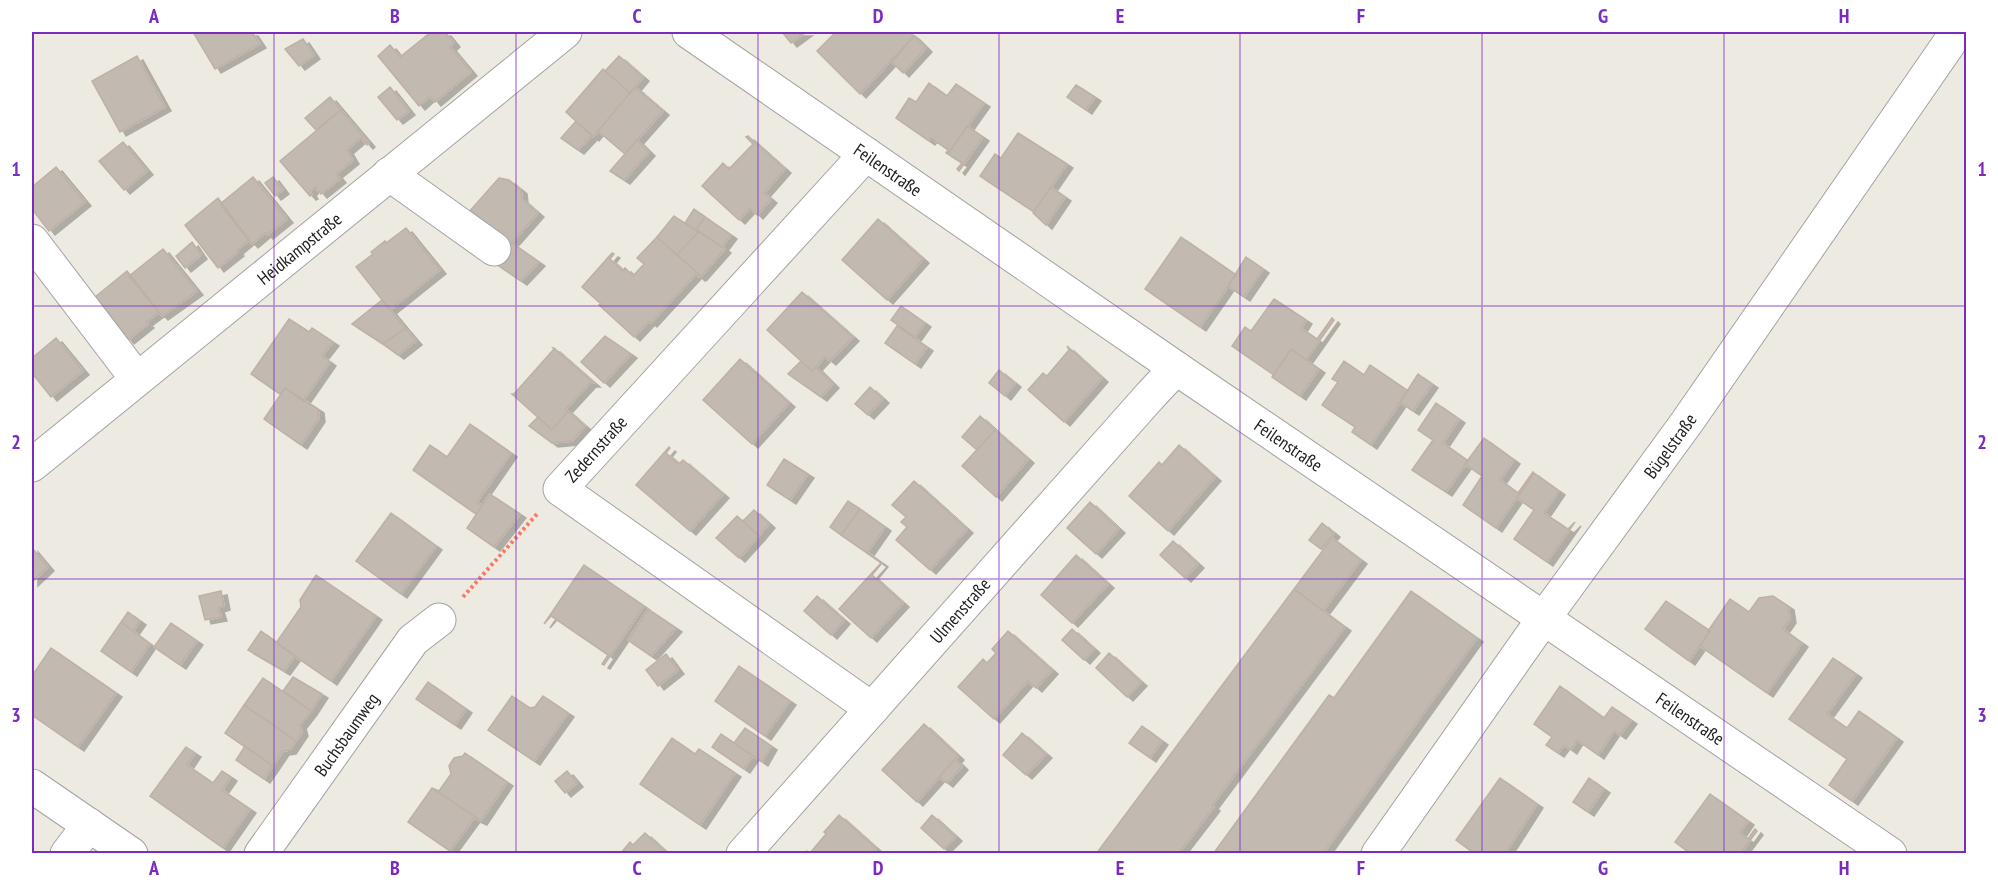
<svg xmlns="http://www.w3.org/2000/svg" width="1998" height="885" font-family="'PT Sans Narrow',sans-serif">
  <defs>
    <filter id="shadow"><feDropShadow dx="6" dy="4" stdDeviation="0" flood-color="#0004"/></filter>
  </defs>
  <rect width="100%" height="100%" fill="#edeae1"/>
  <path fill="#c2b9b1" stroke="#bfb0a4" stroke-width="1.5" filter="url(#shadow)" d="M193,32H252L260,44L215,69Z
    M431,32H445L454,43L450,47L471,72L435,102L430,96L419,106L378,56L390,45L400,57Z
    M782,32H806L791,43Z
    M836,32H909L914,36L860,94L817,51Z
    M914,36L926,48L903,73L892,62Z
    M303,39L314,55L299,66L285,49Z
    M137,56L165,107L120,132L92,81Z
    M619,56L643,77L630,93L605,71Z
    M603,69L630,93L593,137L566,112Z
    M929,83L947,96L956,84L984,103L948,154L946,153L948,150L931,138L929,141L896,118L909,98L916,102Z
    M1076,85L1095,97L1086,110L1067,97Z
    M390,87L409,111L397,120L378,97Z
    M635,87L663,111L625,154L598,131Z
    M330,97L341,110L316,130L305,118Z
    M341,110L369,143L367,145L361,138L347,150L353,160L336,174L340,179L321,194L315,187L310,192L312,195L310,196L280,161Z
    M576,121L592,135L578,150L561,138Z
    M967,126L983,137L959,171L957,169L962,163L948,154Z
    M1018,133L1067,164L1034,212L980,176L995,154L1001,158Z
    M748,136L785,169L764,193L771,199L757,215L750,208L739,220L702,186L723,163L729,169L753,144L746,137Z
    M637,140L649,152L624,180L610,171Z
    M123,142L147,171L124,190L99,161Z
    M56,167L85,202L49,231L32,209V187Z
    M253,177L287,219L267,235L265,233L252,244L220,204Z
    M273,177L283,190L275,196L265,183Z
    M499,178L509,180L521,190L522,199L538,213L509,246L469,212Z
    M1051,187L1065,197L1046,225L1033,213Z
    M218,198L249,240L237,250L238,252L218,268L185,225Z
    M694,209L705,217L696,230L685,223Z
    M674,216L698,232L677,255L657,237Z
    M705,217L731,235L722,247L696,230Z
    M878,219L923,259L887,300L842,260Z
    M406,228L440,270L390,310L356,267L373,254L371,252L385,241L386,243Z
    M699,231L725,249L701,276L677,255Z
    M657,237L701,276L699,277L696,274L651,323L649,321L634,337L599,305L601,304L582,287L612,253L614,254L610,259L623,271L625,268L633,276L644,264L637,258Z
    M1181,237L1236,275L1200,327L1145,289Z
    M192,242L201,255L185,268L176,256Z
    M512,243L539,262L521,281L493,262Z
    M163,249L197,291L162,316L129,276Z
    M1246,257L1263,269L1244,297L1228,286Z
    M127,271L159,312L146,322L148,324L128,340L95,297Z
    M802,292L853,337L830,361L825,357L812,371L767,330Z
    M1274,299L1306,320L1301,328L1317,339L1332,318L1334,320L1306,360L1291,349L1274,375L1232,346L1245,327L1251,331Z
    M382,300L405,328L383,344L352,324Z
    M901,306L925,323L915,337L891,320Z
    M289,319L309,332L312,328L333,342L322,356L330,362L303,401L285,388L280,394L251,374Z
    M897,326L927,347L915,364L885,343Z
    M405,328L416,341L398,355L383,344Z
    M605,336L631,354L604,383L581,362Z
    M56,338L83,371L51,397L32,373V358Z
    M1067,346L1102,378L1064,422L1028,390L1043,373L1047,376L1069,350Z
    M553,348H554L594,383H590L566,409L568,411L552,430L512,394H514L554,349Z
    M1291,349L1319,369L1300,396L1272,377Z
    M740,359L789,403L752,444L703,400Z
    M801,361L812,371L816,367L833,384L821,397L788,374Z
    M1344,361L1364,375L1370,365L1408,391L1371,445L1352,432L1355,427L1322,405L1338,382L1332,379Z
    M999,370L1015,383L1005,396L989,383Z
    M1418,374L1432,384L1413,411L1400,402Z
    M870,387L883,399L868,415L855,404Z
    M285,388L318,409L319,418L301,445L264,419Z
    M1436,403L1459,419L1443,443L1468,461L1446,492L1412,470L1433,440L1418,430Z
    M568,411L585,426L572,441L552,443L529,426L538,417L552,430Z
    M980,416L995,430L977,450L962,437Z
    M470,424L511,453L477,502L482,506L476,514L413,470L430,445L447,457Z
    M995,430L1028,459L996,497L962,466Z
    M1484,438L1514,460L1500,480L1518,493L1533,472L1534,473L1496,528L1463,505L1482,476L1465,464Z
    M1179,445L1215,477L1168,531L1129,496L1159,462L1162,465Z
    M669,447L670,448L666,453L679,464L683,460L723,494L690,531L636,485Z
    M784,459L808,474L790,500L767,485Z
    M1534,473L1559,491L1544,513L1568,529L1575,522L1547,562L1514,539L1534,510L1517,498Z
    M914,481L967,529L930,570L896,540L907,527L901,522L906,517L892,505Z
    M490,494L520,514L494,547L467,528Z
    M848,501L860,509L841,535L830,527Z
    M1090,502L1119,529L1096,554L1067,528Z
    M860,509L885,527L867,553L841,535Z
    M754,510L769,524L759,536L743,521Z
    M391,513L436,546L401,594L356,561Z
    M737,516L759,536L739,558L716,538Z
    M1322,523L1334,533L1321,549L1309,540Z
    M1332,538L1361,560L1323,611L1294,589Z
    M1173,541L1198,564L1185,578L1160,555Z
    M32,548L48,567L32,582Z
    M867,552L882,563L872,575L903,603L871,638L839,609L881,563L867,553Z
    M1076,555L1108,584L1072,623L1041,595Z
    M584,565L644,606L604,665L602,664L608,655L551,616L544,624Z
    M316,575L376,616L331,681L276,643L301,607L300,600Z
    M1294,589L1345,627L1212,805L1214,807L1178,854H1096Z
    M221,591L224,606L218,608L221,617L205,620L199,596Z
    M1411,591L1477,638L1323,854H1213L1329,695L1334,698Z
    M817,596L844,620L831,635L804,611Z
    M1773,596L1788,606L1790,619L1783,629L1802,643L1767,693L1700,646L1710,631H1708L1730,599L1749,612L1759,598Z
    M1666,601L1710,631L1689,661L1645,629Z
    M648,609L676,628L651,656L628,640Z
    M128,612L140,621L133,631L121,622Z
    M121,622L150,644L131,672L101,651Z
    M171,623L197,641L180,665L154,647Z
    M1072,629L1094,649L1084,660L1062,640Z
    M261,631L295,656L284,671L248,650Z
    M1008,631L1052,670L1036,688L1028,681L994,719L958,687L983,659L987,663L996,653L992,649Z
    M51,648L116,693L78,747L32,715V676Z
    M1109,653L1141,682L1127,697L1096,668Z
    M666,654L678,670L658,686L646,670Z
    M1833,658L1856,674L1827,714L1847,728L1859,711L1897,738L1852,801L1829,785L1847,759L1789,719Z
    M739,666L790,701L765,736L715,701Z
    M293,677L322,694L311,711L283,691Z
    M263,678L311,711L300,725L302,732L296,741L244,705Z
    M428,682L466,709L455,725L416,699Z
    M1560,686L1604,718L1612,707L1631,720L1620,735L1614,731L1598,755L1577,740L1571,750L1564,745L1558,753L1546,745L1552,737L1534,724Z
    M512,696L530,708L535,707L543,696L568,713L534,761L488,730Z
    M244,705L296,741L290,750L283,751L273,766L225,733Z
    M924,724L958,756L917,802L882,770Z
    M1142,726L1162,741L1150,758L1129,743Z
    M745,728L771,746L762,762L734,743Z
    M1022,733L1046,754L1026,775L1003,755Z
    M721,734L753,756L744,769L712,747Z
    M672,738L695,754L699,749L735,773L700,825L640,784Z
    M245,746L273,766L264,779L236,760Z
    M186,747L195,753L187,765L213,783L222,771L231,777L222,790L250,809L223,848L150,796Z
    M465,753L507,782L481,821L432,788L439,791L451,774L449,766L454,758L463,756Z
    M955,759L962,766L947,783L939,777Z
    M567,771L577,783L565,793L555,781Z
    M1500,778L1537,804L1505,854H1475L1456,840Z
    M1589,778L1604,789L1588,812L1573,802Z
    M432,788L481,821L474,818L450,851L408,822Z
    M1710,794L1748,821L1740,833L1748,839L1755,829L1757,831L1740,854H1691L1675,842Z
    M839,815L876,848L871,854H805L807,851L810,853L826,834L824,832Z
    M932,815L956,837L944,849L921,828Z
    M645,833L668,854H620L630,842L633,845Z"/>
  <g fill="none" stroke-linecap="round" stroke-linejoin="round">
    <defs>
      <g id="minor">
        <path id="s1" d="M689,32L1176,368L1890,854"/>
        <path d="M866,154L560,489L872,709"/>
        <path d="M389,174L494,249"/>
        <path d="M32,241L137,379"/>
        <path id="s2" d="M32,465L565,32"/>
        <path d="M32,786L131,854"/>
        <path d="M67,854L89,825"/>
        <path id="s3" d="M261,854L413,640L439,620"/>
        <path id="s4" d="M743,854L1149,397L1176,368"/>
        <path id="s5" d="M1378,854L1544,618L1687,422L1957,32"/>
      </g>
    </defs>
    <use href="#minor" stroke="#a3a3a3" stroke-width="35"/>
    <path stroke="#f97966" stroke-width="4" stroke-dasharray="3 3" stroke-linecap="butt" d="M463,597L538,513"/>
    <use href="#minor" stroke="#fff" stroke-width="33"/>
  </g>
  <path fill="none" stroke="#7b2cbf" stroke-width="1.5" stroke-opacity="0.55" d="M274,32V854M516,32V854M758,32V854M999,32V854M1240,32V854M1482,32V854M1724,32V854M32,306H1966M32,579H1966"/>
  <g text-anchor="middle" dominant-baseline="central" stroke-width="5" stroke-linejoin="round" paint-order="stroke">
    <g font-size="18" fill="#1c1c1c" stroke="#fff">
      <text stroke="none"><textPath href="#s1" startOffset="242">Feilenstraße</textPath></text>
      <text stroke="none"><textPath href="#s2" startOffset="344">Heidkampstraße</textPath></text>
      <text stroke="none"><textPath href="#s5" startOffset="502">Bügelstraße</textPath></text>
      <text stroke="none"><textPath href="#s1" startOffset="728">Feilenstraße</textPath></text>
      <text transform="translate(596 449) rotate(-48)">Zedernstraße</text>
      <text stroke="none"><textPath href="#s4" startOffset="326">Ulmenstraße</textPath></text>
      <text stroke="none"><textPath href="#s1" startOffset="1214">Feilenstraße</textPath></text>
      <text stroke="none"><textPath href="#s3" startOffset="147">Buchsbaumweg</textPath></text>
    </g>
  </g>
  <rect width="1998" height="885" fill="none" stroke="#ffffff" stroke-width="66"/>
  <rect x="33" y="33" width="1932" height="819" fill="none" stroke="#7b2cbf" stroke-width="2"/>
  <g font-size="20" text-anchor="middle" font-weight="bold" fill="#7b2cbf">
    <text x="154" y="23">A</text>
    <text x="395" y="23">B</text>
    <text x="637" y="23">C</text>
    <text x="878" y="23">D</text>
    <text x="1120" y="23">E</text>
    <text x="1361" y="23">F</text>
    <text x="1603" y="23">G</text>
    <text x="1844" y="23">H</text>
    <text x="16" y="176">1</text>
    <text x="1982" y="176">1</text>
    <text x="16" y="449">2</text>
    <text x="1982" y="449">2</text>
    <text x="16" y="722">3</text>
    <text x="1982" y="722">3</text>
    <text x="154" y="875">A</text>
    <text x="395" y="875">B</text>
    <text x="637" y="875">C</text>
    <text x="878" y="875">D</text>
    <text x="1120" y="875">E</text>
    <text x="1361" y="875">F</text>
    <text x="1603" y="875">G</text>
    <text x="1844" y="875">H</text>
  </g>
</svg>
